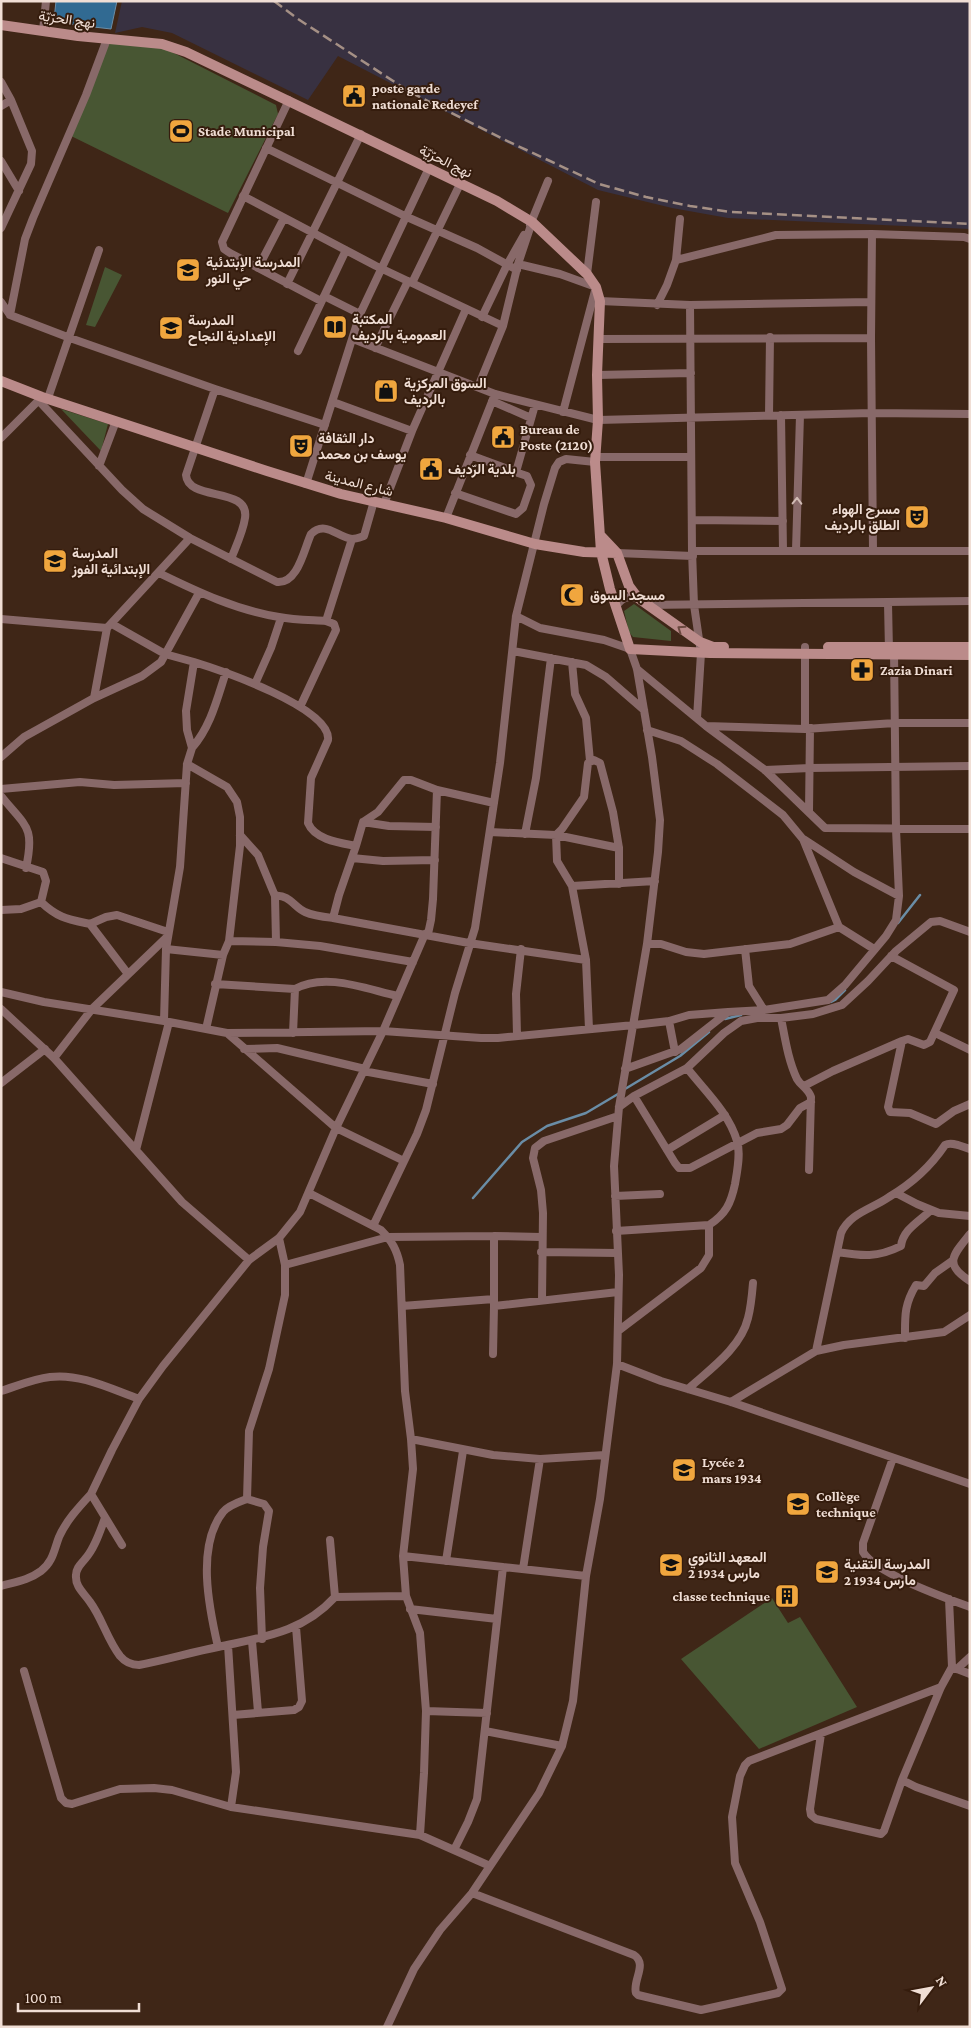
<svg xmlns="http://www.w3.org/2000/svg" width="971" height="2028" font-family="'Crimson Pro',Vazirmatn,serif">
  <rect width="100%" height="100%" fill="#3f2617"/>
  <path fill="#383141" d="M122,1H970V229L728,218L672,208L598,190L338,56L308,100L172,33L142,27L115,33Z"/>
  <path fill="#485633" d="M110,42L160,46L276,105L278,114L228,213L69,135Z
    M105,267L122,275L95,327L86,325Z
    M61,409L108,424L101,451Z
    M634,604L671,631V641L633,637L629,632L624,611Z
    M772,1598L788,1623L800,1617L857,1707L759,1749L681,1659Z"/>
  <path fill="#316a92" stroke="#6a8da6" d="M56,1H117L111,29L59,23L54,20Z"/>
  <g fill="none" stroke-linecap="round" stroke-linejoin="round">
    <path stroke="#6a8da6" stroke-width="2.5" d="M898,923L920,895
      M831,1002L835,1000L845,990
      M725,1019L741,1015
      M625,1089L680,1056L709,1032
      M473,1198L522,1142L547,1126L586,1113L618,1094"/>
    <path stroke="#886969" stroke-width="8" d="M43,31L46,1
      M1,82L11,100L32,151L31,164L1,228
      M289,100L222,242L224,249L230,253L321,301
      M1,106L11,100
      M266,148L407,217L477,248L517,270
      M1,161L19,191
      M243,196L376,266L503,326
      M530,225L548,181
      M872,234L871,338L873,550
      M676,260L680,219
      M518,264L560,274L596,287L563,412
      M258,268L284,218
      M587,274L596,202
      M412,283L461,182
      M287,284L361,134
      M324,296L360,314
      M600,301L690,305L871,302
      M1,302L10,315L70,338L215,389L325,425
      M657,305L667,285L676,260L776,235L872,234L964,237L970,239
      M690,305L692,551L694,605L701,653L697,718
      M10,315L25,239L33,218L86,95L107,39
      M482,317L507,265L524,235
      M353,339L495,394L598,420L872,413L970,414
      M598,339L871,338
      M375,348L408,281
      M298,351L346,250
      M597,375L691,373
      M478,387L503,326L518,264L532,222
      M215,389L186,475C188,502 250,486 245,518C243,532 236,546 231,559
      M48,398L99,250
      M39,401L122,490L143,509L190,538L277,582C298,584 304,549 311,534C325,520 337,537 352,539C356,539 361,537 364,536L374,501
      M492,401L531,418
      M333,402L412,431
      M769,415L770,337
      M781,415L783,550
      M1,438L41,398
      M470,455L516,472L535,405
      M595,457H691
      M99,466L116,421
      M306,484L360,314L429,168
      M455,493L516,514L523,508L531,485L527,476L515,472
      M384,504L412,431L466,309
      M446,518L495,394
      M692,520L783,521
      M796,550L800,415
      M692,551H970
      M617,553L693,556
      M159,573C198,592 236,610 279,617C294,620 311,620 326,621
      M888,603L889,651
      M648,605L970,601
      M616,606C623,597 627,596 638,598
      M1,619L107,628L190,538
      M112,624L165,654L194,662L186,711L187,730L192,748L187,764L180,867L166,949
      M805,647V729
      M513,651L586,665L606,677L644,710
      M894,651L896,829L899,896
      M572,662L575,694L586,718L590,761
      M637,669L706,726L765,770L825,828L970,829
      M255,684L271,648L281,618
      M94,698L142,676L161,662L199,593
      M300,707L336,630L334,624L326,621L352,539
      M706,726L805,729L895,723H970
      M192,748C211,726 217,699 226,672
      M1,757L24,737L94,698L107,628
      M187,764L227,787L237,802L240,817V846L229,941
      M765,770L810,768L970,766
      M1,789L80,782L114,785L186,783
      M1,796C26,827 35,826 26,868
      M809,811L810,728
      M363,822L389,826L436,827
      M490,832L556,835L619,848
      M525,834L536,778L551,658
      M240,835L258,855L275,896
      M356,846L363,822L378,812L404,780H411L437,790L494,803
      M1,858L43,872L46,881L41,902C58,918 67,919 90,924L128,974
      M352,858L383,861L435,860
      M572,886L557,861L556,835L562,829L584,797L588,763L594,760L600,763L613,812L619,848V884
      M1,910L21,909L41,902
      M333,918L469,943L586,960
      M90,924L106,917L117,915L168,932
      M839,927L874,949
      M428,934L431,920L433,899L437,790
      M276,942L320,946L413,962
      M647,944H661L686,952L704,954L790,944L839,927L803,839
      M745,949L749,986L764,1010
      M215,984L295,989C325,972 366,989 398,996
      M1,992L44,1002L164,1021L227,1033L336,1128L404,1161
      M1,1009L54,1058L182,1202L249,1260
      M781,1018C785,1038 788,1060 797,1079C801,1086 808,1088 811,1097L809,1170
      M164,1021L166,949L223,955L229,941L276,942L275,896C289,894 295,908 305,912C314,916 324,917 333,918L339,895L356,846C341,843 315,840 308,823L311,778L328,740C332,708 220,670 194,662
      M669,1021L675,1052
      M206,1029L223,955
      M589,1029L586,960L572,886L655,881
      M227,1033L383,1031L481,1038H498L634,1025L669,1021L689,1015L728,1012
      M293,1033L295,989
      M935,1033L970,1050
      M517,1035L516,994L521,949
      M902,1041L888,1107L890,1112L910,1113L936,1124L954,1111L970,1104
      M244,1049L277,1048L365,1069
      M54,1058L92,1009L167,937
      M625,1069L681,1049L728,1012L764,1010L828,1000L845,985L886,936L896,920L899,896L854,872L802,838L783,815L717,764L681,741L647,730
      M363,1071L433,1084
      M1,1083L45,1049
      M804,1086L833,1071L902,1041L908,1039L924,1045L930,1042L954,990L891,956
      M634,1096L675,1163L679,1168H690L757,1133L781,1129L787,1125L800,1108L811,1102
      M619,1107L634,1096L687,1068L724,1033L741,1021L757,1018H781L813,1014L842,1005L868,981L896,951L931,922L940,921L970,932
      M136,1150L169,1022
      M667,1150L725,1115
      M309,1193L381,1230C392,1241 397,1250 400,1265L405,1391L411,1439L493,1455L540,1459L605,1455
      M896,1193L917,1204L939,1213L970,1216
      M615,1196L660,1194
      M373,1226L417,1134L426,1110L455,993L475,928L500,763L516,616L544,504L555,468L559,462L566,459L595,462
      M616,1231L709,1225
      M970,1234C953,1255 943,1264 970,1281
      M494,1236L541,1237
      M541,1252L617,1253
      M837,1252C862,1256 877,1258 901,1246C903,1229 920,1221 931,1210
      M285,1265L388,1237L494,1236V1299
      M542,1300L543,1213L541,1190L533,1158L535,1148L544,1141L618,1116
      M402,1306L494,1299V1306L618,1292
      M618,1331L701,1268L709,1255V1225C726,1214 731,1203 735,1184C737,1172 741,1153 737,1141C729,1113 705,1091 687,1068
      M905,1338C905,1316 904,1305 916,1285L924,1286L935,1273L952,1261
      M816,1351L841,1233C850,1213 872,1209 889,1197C911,1184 931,1166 945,1145C952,1141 962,1147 970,1149
      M493,1354L494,1306
      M617,1364L661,1381L731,1402L970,1484
      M688,1389C709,1370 741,1348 748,1318C751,1307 752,1295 753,1283
      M1,1391C17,1386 33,1379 50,1377C80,1373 111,1389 139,1399
      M731,1402L816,1351L844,1345L944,1332L970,1315
      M893,1458L863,1543V1552C875,1573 946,1598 970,1607
      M247,1499L264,1504L269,1511L263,1547L260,1588L262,1639
      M105,1518C100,1531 95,1548 85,1559C81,1564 76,1568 76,1575C75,1587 84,1593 90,1602C102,1618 107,1639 120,1656C125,1662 131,1665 139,1665C166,1660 192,1652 218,1647C263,1637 302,1633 335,1597L406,1596L403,1556L413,1469L411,1439
      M330,1540L335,1597
      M122,1545L91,1494L112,1450L139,1399L163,1366L249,1260L279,1238L300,1212L336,1128L383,1031L425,934
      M403,1556L586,1576
      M446,1561L463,1451
      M523,1569L540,1459
      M1,1586C15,1582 29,1580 41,1571C53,1562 54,1550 59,1537C66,1521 79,1507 91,1494
      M406,1596L420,1633L426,1711L424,1773L420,1835
      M949,1599L952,1667L941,1687L902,1780L916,1787L970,1806
      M410,1609L497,1619
      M252,1641L258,1712
      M228,1645L236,1772L231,1807
      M218,1647C209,1608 196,1546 223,1512C229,1505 239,1502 247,1499L249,1431L269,1369L285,1295V1265L279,1238
      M952,1667L970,1674
      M957,1669L970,1657
      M24,1671L61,1798L66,1803L72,1804L120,1789L154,1788L172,1790L231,1807L420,1835L490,1866
      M426,1711L487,1713
      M233,1715L294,1710L299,1707L302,1701L296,1627
      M485,1731L562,1746
      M821,1734L810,1809L811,1815L816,1819L881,1834L884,1831L902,1780
      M454,1850L468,1822L477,1799L503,1567
      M472,1893L634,1955C648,1964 632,1981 636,1993L638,1995L701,2010L778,1993L782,1989L781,1986L760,1922L735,1863L732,1817L740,1776L745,1765L749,1761L941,1687
      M387,2027L414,1969L440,1930L472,1893L539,1793L562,1746L573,1701L586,1576L600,1499L617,1364L619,1275L614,1166L619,1107L647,944L658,852L660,820L652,757L637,669L630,649L604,640L540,628L516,616"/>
    <path stroke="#bb8b8a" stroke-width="10" d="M1,25L78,36L162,44L186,52L497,201L532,222L587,274L596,287L600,301L597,375L598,420L595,462L601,552L610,589L630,649L710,653L970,655
      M1,381L42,397L267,471L341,494L446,518L535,544L584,552L617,553
      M600,535L617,553L629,586L638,598L700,642L713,647H724
      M828,647H970"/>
    <path stroke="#a59085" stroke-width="2.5" stroke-dasharray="10 5" stroke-linecap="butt" d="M274,1L298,19L410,92L503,139L599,184L646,197L690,206L731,212L970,224"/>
  </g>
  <defs><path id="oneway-chevron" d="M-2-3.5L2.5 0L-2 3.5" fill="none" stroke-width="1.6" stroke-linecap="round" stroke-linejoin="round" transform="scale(1.25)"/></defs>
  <use stroke="#d1bbb5" href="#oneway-chevron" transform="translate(797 501) rotate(-89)"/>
  <use stroke="#6b483f" href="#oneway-chevron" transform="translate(681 629) rotate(-145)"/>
  <defs>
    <symbol id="civic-square" viewBox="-11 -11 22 22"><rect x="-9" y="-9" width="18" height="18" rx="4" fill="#f0a63e" stroke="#351c0d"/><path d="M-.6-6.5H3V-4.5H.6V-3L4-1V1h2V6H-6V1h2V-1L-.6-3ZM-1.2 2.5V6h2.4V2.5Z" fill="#111"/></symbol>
    <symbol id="stadium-square" viewBox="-11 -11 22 22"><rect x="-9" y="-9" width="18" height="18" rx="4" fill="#f0a63e" stroke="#351c0d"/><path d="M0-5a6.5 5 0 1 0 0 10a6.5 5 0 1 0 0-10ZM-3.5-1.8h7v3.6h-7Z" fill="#111"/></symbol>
    <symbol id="school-square" viewBox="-11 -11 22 22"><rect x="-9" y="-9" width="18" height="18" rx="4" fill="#f0a63e" stroke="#351c0d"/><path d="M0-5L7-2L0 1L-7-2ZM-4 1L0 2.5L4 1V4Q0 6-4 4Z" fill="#111"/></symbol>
    <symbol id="library-square" viewBox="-11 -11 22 22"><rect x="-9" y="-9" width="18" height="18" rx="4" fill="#f0a63e" stroke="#351c0d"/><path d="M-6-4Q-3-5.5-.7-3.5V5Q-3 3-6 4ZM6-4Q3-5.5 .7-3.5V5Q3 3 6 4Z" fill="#111"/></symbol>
    <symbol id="shop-square" viewBox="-11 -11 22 22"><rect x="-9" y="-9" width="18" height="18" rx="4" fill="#f0a63e" stroke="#351c0d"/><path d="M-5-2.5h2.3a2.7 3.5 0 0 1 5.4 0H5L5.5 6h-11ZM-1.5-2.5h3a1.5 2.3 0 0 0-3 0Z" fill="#111"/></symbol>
    <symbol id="theatre-square" viewBox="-11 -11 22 22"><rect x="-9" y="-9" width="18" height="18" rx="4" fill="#f0a63e" stroke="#351c0d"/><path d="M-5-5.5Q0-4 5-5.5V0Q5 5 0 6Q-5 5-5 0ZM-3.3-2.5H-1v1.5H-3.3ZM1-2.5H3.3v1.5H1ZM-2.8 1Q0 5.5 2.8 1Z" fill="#111"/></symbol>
    <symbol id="mosque-square" viewBox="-11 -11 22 22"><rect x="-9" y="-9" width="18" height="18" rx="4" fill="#f0a63e" stroke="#351c0d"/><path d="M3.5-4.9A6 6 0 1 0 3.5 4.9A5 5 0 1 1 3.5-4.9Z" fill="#111"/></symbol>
    <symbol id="pharmacy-square" viewBox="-11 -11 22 22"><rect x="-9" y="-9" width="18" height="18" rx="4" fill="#f0a63e" stroke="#351c0d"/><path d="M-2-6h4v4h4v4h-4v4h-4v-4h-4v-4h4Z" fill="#111"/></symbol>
    <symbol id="building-square" viewBox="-11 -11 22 22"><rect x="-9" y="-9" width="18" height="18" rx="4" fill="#f0a63e" stroke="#351c0d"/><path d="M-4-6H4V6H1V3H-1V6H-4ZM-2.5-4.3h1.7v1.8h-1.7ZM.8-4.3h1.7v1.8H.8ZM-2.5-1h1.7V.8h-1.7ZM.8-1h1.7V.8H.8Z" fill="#111"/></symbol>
  </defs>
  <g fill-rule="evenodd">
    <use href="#civic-square" x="340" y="82" width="28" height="28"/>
    <use href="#stadium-square" x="167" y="117" width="28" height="28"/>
    <use href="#school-square" x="174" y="256" width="28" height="28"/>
    <use href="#library-square" x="321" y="313" width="28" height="28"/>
    <use href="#school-square" x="157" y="314" width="28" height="28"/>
    <use href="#shop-square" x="372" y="377" width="28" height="28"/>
    <use href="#civic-square" x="489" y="423" width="28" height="28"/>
    <use href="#theatre-square" x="287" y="432" width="28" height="28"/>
    <use href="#civic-square" x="417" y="455" width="28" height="28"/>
    <use href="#theatre-square" x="903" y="503" width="28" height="28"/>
    <use href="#school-square" x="41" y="547" width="28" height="28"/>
    <use href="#mosque-square" x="558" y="581" width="28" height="28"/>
    <use href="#pharmacy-square" x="848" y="656" width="28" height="28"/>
    <use href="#school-square" x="670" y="1456" width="28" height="28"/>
    <use href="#school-square" x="784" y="1490" width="28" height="28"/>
    <use href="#school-square" x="657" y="1551" width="28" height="28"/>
    <use href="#school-square" x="813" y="1558" width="28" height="28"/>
    <use href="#building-square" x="773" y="1582" width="28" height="28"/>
  </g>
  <g text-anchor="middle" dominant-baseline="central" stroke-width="4" stroke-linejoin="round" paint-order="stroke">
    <g font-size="14" fill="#f0ded5" stroke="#351c0d">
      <text transform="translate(67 19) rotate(8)">نهج الحرّيّة</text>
      <text transform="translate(446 161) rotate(26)">نهج الحرّيّة</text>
      <text transform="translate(359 483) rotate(14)">شارع المدينة</text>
    </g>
    <g font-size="14" font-weight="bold" fill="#f0ded5" stroke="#351c0d" text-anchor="start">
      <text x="372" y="88">poste garde<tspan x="372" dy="16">nationale Redeyef</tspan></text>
      <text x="198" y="131">Stade Municipal</text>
      <text x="206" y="262">المدرسة الإبتدئية<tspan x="206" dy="16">حي النور</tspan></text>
      <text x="352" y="319">المكتبة<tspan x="352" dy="16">العمومية بالرديف</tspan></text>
      <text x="188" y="320">المدرسة<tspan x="188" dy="16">الإعدادية النجاح</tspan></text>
      <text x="404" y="383">السوق المركزية<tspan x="404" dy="16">بالرديف</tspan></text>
      <text x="520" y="429">Bureau de<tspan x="520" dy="16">Poste (2120)</tspan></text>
      <text x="318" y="438">دار الثقافة<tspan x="318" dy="16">يوسف بن محمد</tspan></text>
      <text x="448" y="469">بلدية الرّديف</text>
      <text x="900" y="509" text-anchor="end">مسرح الهواء<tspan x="900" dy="16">الطلق بالرديف</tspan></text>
      <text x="72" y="553">المدرسة<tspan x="72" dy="16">الإبتدائية الفوز</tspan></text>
      <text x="590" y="595">مسجد السوق</text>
      <text x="880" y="670">Zazia Dinari</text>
      <text x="702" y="1462">Lycée 2<tspan x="702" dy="16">mars 1934</tspan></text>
      <text x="816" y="1496">Collège<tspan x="816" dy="16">technique</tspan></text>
      <text x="688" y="1557">المعهد الثانوي<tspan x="688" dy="16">2 مارس 1934</tspan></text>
      <text x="844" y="1564">المدرسة التقنية<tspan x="844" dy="16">2 مارس 1934</tspan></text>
      <text x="770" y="1596" text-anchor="end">classe technique</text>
    </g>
  </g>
  <rect width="971" height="2028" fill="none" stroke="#f0ded5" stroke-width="5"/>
  <g transform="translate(931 1988) rotate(58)" stroke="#351c0d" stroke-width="4" paint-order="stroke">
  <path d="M0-4L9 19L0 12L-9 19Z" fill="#f0ded5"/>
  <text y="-8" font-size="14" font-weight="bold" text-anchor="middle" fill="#f0ded5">N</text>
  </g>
  <path d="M18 2003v8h121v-8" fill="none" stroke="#f0ded5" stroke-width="2.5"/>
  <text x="25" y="2003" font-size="15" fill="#f0ded5" stroke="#351c0d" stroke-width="4" paint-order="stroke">100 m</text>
</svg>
